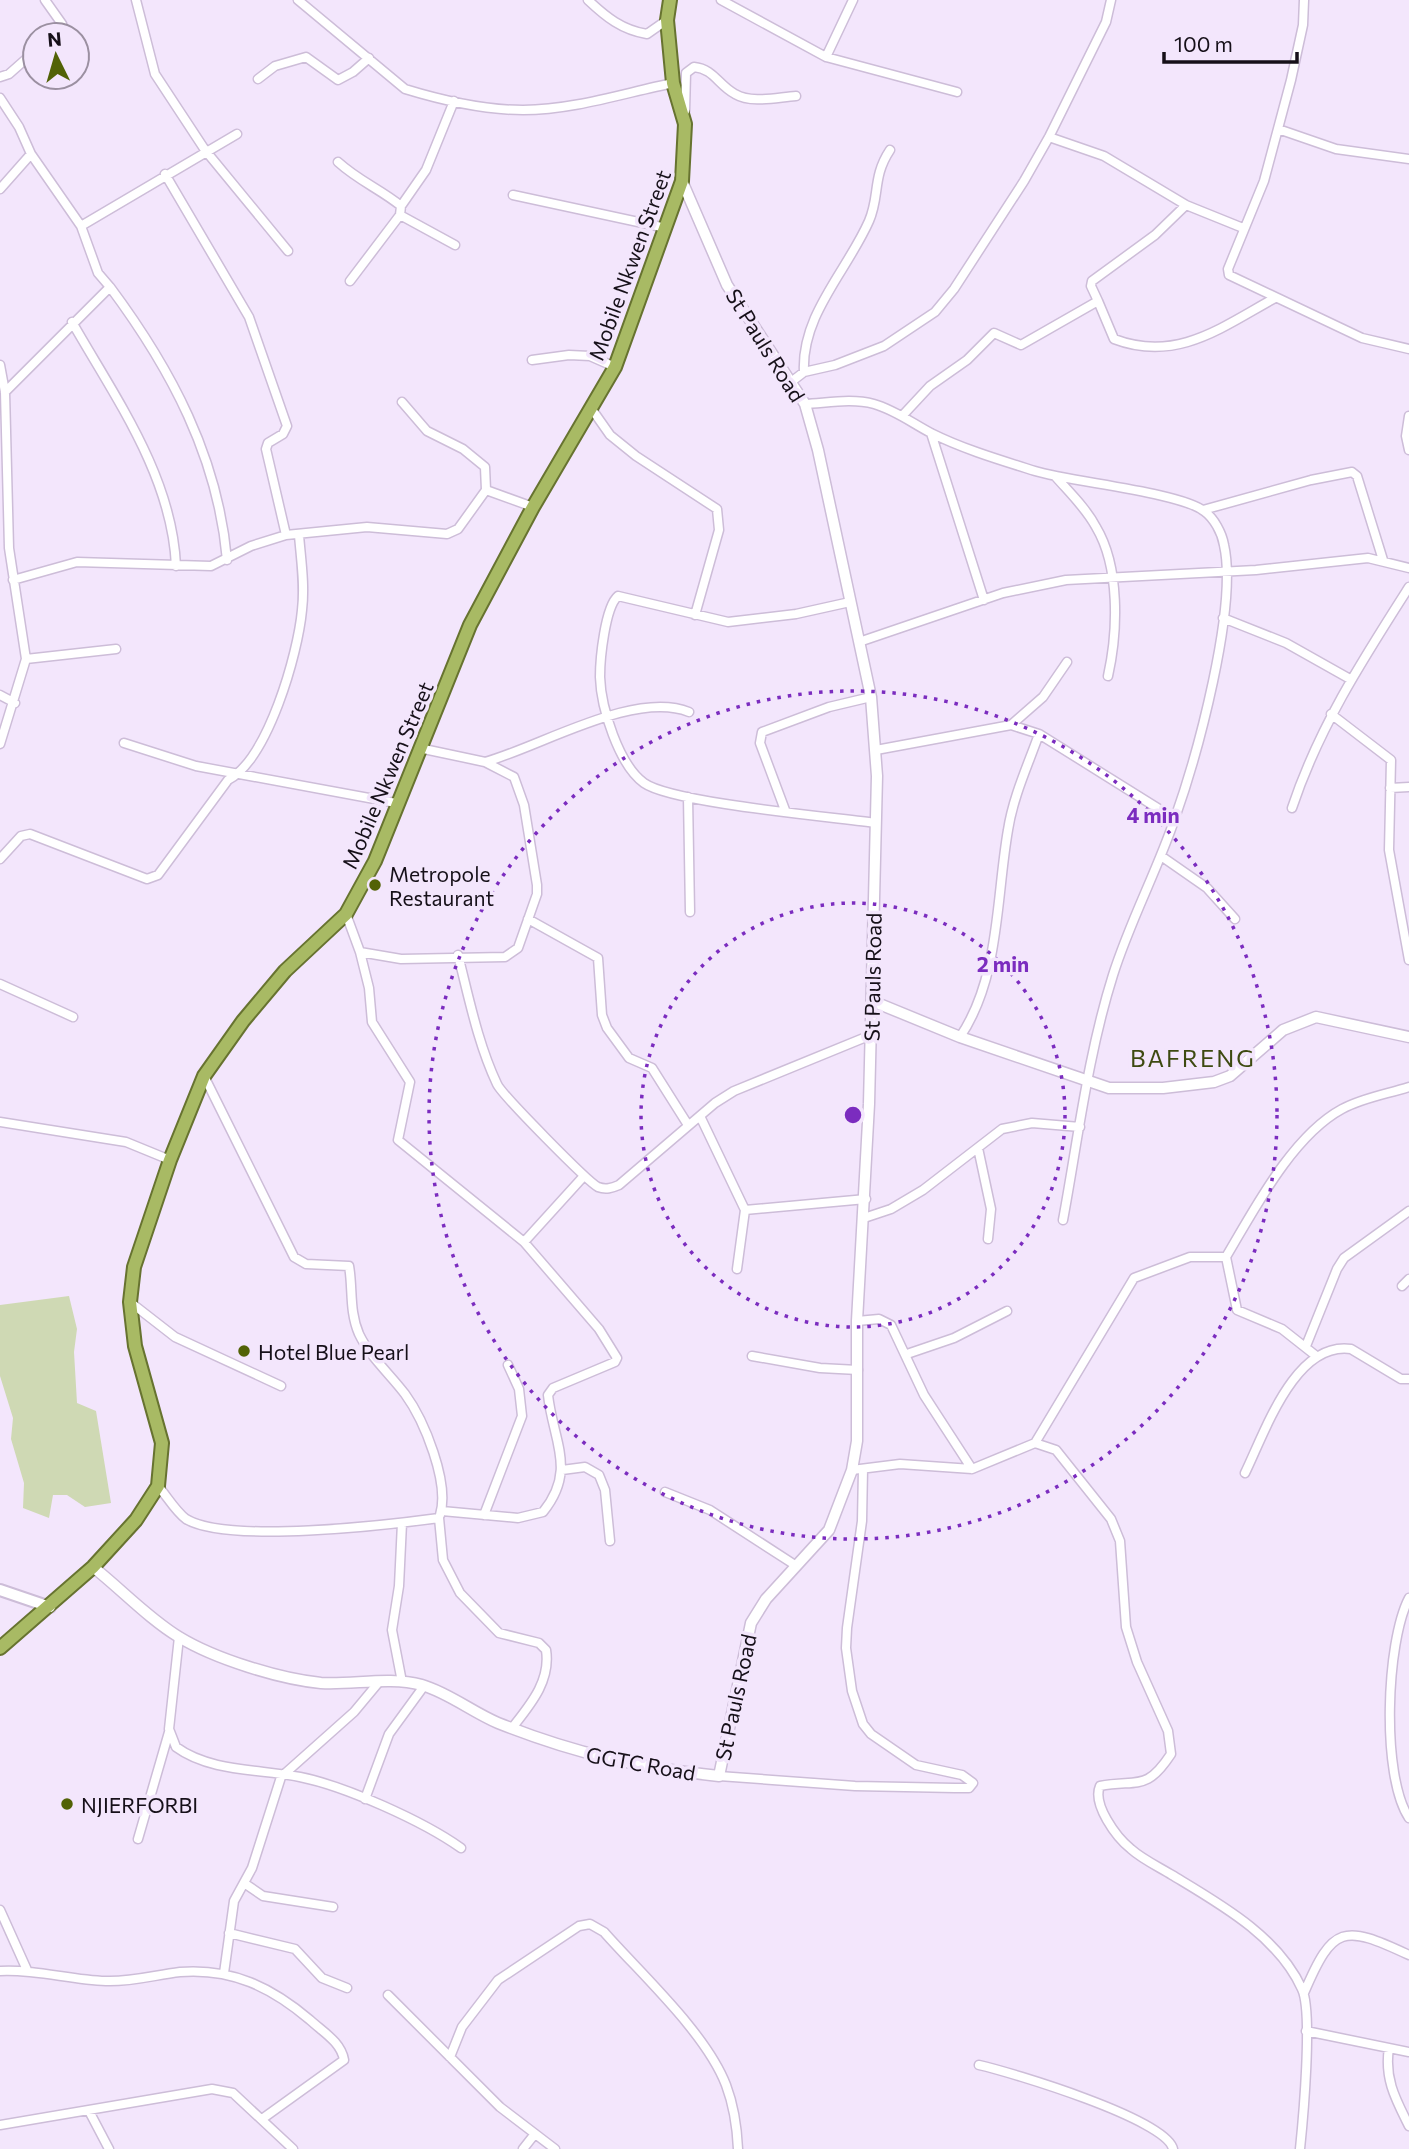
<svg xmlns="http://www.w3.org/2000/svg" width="1409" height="2149" font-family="Commissioner,sans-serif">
  <rect width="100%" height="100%" fill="#f3e6fc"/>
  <path fill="#cfd9b4" d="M69,1296L77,1329L74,1352L77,1403L96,1411L111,1503L85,1507L67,1495H53L49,1518L23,1508L24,1483L11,1439L13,1418L0,1376V1305Z"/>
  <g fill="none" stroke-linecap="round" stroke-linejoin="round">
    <defs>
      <path id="minor" d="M45,0L62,24L53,35
        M136,0L155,74L205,150L288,251
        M298,0L405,89C441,100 485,110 523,110C573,110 624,93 673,83
        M588,0C606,17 622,30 647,34L667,20
        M721,0L826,57L957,92
        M1304,0L1303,25L1291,80L1264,181L1228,269L1229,275L1362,338L1409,349
        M826,57L853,0
        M0,77L9,74L35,51
        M258,79L275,66L306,57L338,80L353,72L369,58
        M0,98L19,127L31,154L81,226L98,273L110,287L5,392
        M685,111L686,73L694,67C714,69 718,85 735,94C752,104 778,97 796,96
        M1278,129L1336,149L1409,159
        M1049,137L1104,156L1186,205L1243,228
        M338,162C359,181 380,189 401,206
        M165,174L249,317L287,426L283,434L268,443L266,449L286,535
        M0,189L31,154
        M513,195L666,228
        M400,215L455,245
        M81,226L237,134
        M350,281L400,215L401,206L426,170L454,101
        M110,287C171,369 218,457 227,560
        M1098,301L1114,339C1177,363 1222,327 1275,298
        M72,322C116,399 172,476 176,566
        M532,360L569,355L590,356L615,367
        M0,365L5,392L9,548L26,659L0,744
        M804,372C801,315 847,271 869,221C880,196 872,177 890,150
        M791,382L804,372L835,365L884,346L935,312L954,289L1024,181L1049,137L1106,22L1111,0
        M805,404C827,403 852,398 874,404C895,410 912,423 931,433C963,449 1000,460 1035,471C1071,482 1179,492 1204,511C1214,518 1222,533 1224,545C1238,607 1197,756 1175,818C1157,871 1130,921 1113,975C1088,1054 1078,1139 1063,1220
        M591,408L610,435L636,456L717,509L719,530L695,615
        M903,415L930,386L967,360L994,333L1021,345L1098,301L1091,286L1092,281L1155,235L1186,205
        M1409,416L1406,436L1409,450
        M931,433L984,600
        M1055,476C1069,492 1086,508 1096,527C1120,567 1118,631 1108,676
        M486,490L533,507
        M1203,510L1311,480L1352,472L1357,476L1383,560
        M13,580L77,562L211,566L251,546L286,535L367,527L447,534L458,529L486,490L485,467L463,449L427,431L402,402
        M850,602L796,614L728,622L618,596C605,607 600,659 600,677C601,708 619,765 644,783C672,803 832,817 876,823
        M1223,618L1286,643L1350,679
        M859,642L1003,593L1066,580L1256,570L1368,558L1409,568
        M26,659L116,649
        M0,695L15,703
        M1331,714L1391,760L1389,850L1409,960
        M1011,725L1043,697L1067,662
        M124,743L196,766L396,803
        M876,750L1011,725L1039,734L1175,819
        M485,762C540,747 634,690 689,712
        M1390,788L1409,787
        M688,797L690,912
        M1292,808C1319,727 1363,659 1409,587
        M785,810L760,743L762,732L829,707L871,697
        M1161,856L1207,888L1235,919
        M0,859L21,836L30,834L147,879L158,875L228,780C268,759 298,654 302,610C305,585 301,560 299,535
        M346,914L360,952L401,959L505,957L518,948L537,894V885L524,805L514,777L485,762L419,748
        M528,919L598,958L602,1015L607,1028L629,1058L652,1068L688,1125
        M360,952L369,988L372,1022L410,1082L398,1140L524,1242L599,1329L617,1358L615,1362L553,1388L548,1395C553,1441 577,1470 543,1512L518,1518L442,1511
        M458,955C469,998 478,1044 497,1084C502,1095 588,1182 598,1187C606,1190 612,1188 619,1185L715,1103L734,1091L871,1035
        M0,984L73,1017
        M960,1037C1000,978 996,898 1008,830C1013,797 1028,765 1039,734
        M204,1076L294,1257L306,1264L349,1266C353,1288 349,1311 359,1334C370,1357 390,1374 405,1394C424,1420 450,1483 440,1515
        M700,1116L745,1210L737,1269
        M0,1122L126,1142L170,1160
        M978,1148L991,1209L988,1239
        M745,1210L866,1199
        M864,1218L891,1209L923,1190L1002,1129L1032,1123L1080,1127
        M524,1242L583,1177
        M1402,1286L1409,1279
        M130,1302L175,1337L281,1386
        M857,1321L879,1319L891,1325L924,1395L972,1469
        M1306,1346L1337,1269L1344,1258L1409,1211
        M907,1354L954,1338L1007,1311
        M1315,1355L1282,1329L1237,1310L1226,1257C1254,1210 1292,1136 1342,1109C1362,1098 1387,1094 1409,1087
        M752,1356L820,1368L858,1370
        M1035,1443L1134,1278L1190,1257H1226
        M562,1470L585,1467L599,1475L605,1490L610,1541
        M852,1470L900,1464L972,1469L1035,1443L1056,1450L1111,1519L1120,1541L1126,1627L1137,1662L1168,1731L1171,1754C1146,1792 1138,1779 1100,1786C1092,1804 1116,1837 1131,1849C1142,1859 1159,1867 1172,1875C1220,1904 1278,1936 1302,1989C1313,2012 1303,2120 1300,2149
        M1245,1473C1265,1432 1295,1341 1351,1349L1401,1379H1409
        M158,1486C166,1495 176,1512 186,1519C227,1544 388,1525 439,1518L443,1560L460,1593L499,1633L539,1643L546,1650C551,1681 530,1705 512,1728
        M665,1492L710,1510L795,1565
        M484,1515L522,1416L519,1389L508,1365
        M1409,1598C1386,1642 1381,1776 1409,1818
        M179,1637L169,1729L176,1747C210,1772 260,1769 300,1777C345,1786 423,1821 461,1848
        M402,1682L392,1630L399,1586L402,1523
        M719,1776L855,1786L955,1788H969L973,1783L962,1775L916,1765L871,1734L863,1724L852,1691L846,1648L847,1628L862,1521L863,1469
        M365,1799L389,1734L424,1686
        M138,1839L169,1732
        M244,1883L263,1896L333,1907
        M0,1910L27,1970
        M229,1933L295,1949L322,1978L347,1988
        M0,1971C36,1969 70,1980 106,1981C131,1982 155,1975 180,1972C232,1968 271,1987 310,2020C323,2032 341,2042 344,2060L262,2119
        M224,1973L234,1901L252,1868L281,1777L354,1712L379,1682
        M1304,1993C1333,1925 1343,1924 1409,1955
        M388,1995L500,2107L555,2149
        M1306,2031L1409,2052
        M1389,2048C1384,2079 1396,2100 1409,2126
        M450,2057L462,2027L498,1980L579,1926L590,1924L604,1932C641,1974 706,2033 726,2085C734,2106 737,2127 738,2149
        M979,2065C1010,2072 1167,2119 1173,2149
        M89,2111L109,2149
        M0,2125L212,2089L233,2093L293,2149
        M523,2149L534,2135"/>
      <path id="tertiary" d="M872,1001L960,1037L1109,1088H1163L1214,1082L1230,1076L1283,1030L1316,1017L1409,1037
        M93,1567C121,1589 149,1619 179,1637C215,1659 280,1679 321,1683C354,1685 389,1676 422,1685C449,1693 472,1712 498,1723C576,1754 636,1767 719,1776L751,1623L766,1599L829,1530L852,1470L857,1441V1321L869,1104L877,776L871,697L818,450L805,404L727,285L682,181"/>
      <path id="secondary" d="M0,1590L50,1607"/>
      <path id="trunk" d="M0,1648L93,1567L136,1520L158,1486L162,1443L135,1346L130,1302L134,1267L170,1160L204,1076L243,1021L285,971L346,914L375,861L470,625L533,507L615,367L682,181L685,124L673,83L667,20L670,0"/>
    </defs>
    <use href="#minor" stroke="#cdbdd8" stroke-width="11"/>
    <use href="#tertiary" stroke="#cdbdd8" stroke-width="13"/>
    <use href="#secondary" stroke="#cdbdd8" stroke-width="14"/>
    <use href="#trunk" stroke="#677330" stroke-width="16"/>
    <use href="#minor" stroke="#fff" stroke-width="8"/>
    <use href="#tertiary" stroke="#fff" stroke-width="10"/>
    <use href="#secondary" stroke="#fff" stroke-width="10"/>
    <use href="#trunk" stroke="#a8ba64" stroke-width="12"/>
  </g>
  <g fill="none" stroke="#7b2cbf" stroke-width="3.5" stroke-dasharray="3.5 7">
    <circle cx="853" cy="1115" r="212"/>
    <circle cx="853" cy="1115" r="424"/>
  </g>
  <g fill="#526206" stroke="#f3e6fc" stroke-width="2.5">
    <circle cx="375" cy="885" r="7"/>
    <circle cx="244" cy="1351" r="7"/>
    <circle cx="67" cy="1804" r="7"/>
  </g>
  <g text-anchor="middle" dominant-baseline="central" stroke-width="7" stroke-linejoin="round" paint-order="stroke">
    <g font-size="21" fill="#161019" stroke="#f3e6fc">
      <text transform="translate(629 265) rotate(-70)">Mobile Nkwen Street</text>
      <text transform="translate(766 345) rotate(58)">St Pauls Road</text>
      <text transform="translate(387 775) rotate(-67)">Mobile Nkwen Street</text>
      <text transform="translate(872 977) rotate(-89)">St Pauls Road</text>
      <text transform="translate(735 1697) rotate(-78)">St Pauls Road</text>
      <text transform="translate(641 1763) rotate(10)">GGTC Road</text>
    </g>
    <g font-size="21" fill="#161019" stroke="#f3e6fc" text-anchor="start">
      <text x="389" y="873">Metropole<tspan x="389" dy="24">Restaurant</tspan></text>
      <text x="258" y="1351">Hotel Blue Pearl</text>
      <text x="81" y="1804">NJIERFORBI</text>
    </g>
    <g font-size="24" letter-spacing="2" fill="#3e4a11" stroke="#f3e6fc">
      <text x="1193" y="1057">BAFRENG</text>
    </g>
  </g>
  <circle cx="853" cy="1115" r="10" fill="#7b2cbf" stroke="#f3e6fc" stroke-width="3.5"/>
  <g font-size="21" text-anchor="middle" font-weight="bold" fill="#7b2cbf" stroke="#f3e6fc" stroke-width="7" stroke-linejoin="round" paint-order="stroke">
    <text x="1153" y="823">4 min</text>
    <text x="1003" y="972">2 min</text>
  </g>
  <g transform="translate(56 56) rotate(355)"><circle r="33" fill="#f3e6fc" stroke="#9b90a1" stroke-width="2"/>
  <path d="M0-5L12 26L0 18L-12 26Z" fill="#526206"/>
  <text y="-10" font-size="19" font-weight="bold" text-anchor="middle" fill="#161019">N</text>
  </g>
  <path d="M1164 52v10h133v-10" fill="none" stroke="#161019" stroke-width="3.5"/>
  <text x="1174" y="52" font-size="21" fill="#161019" stroke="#f3e6fc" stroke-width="5" paint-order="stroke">100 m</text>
</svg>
